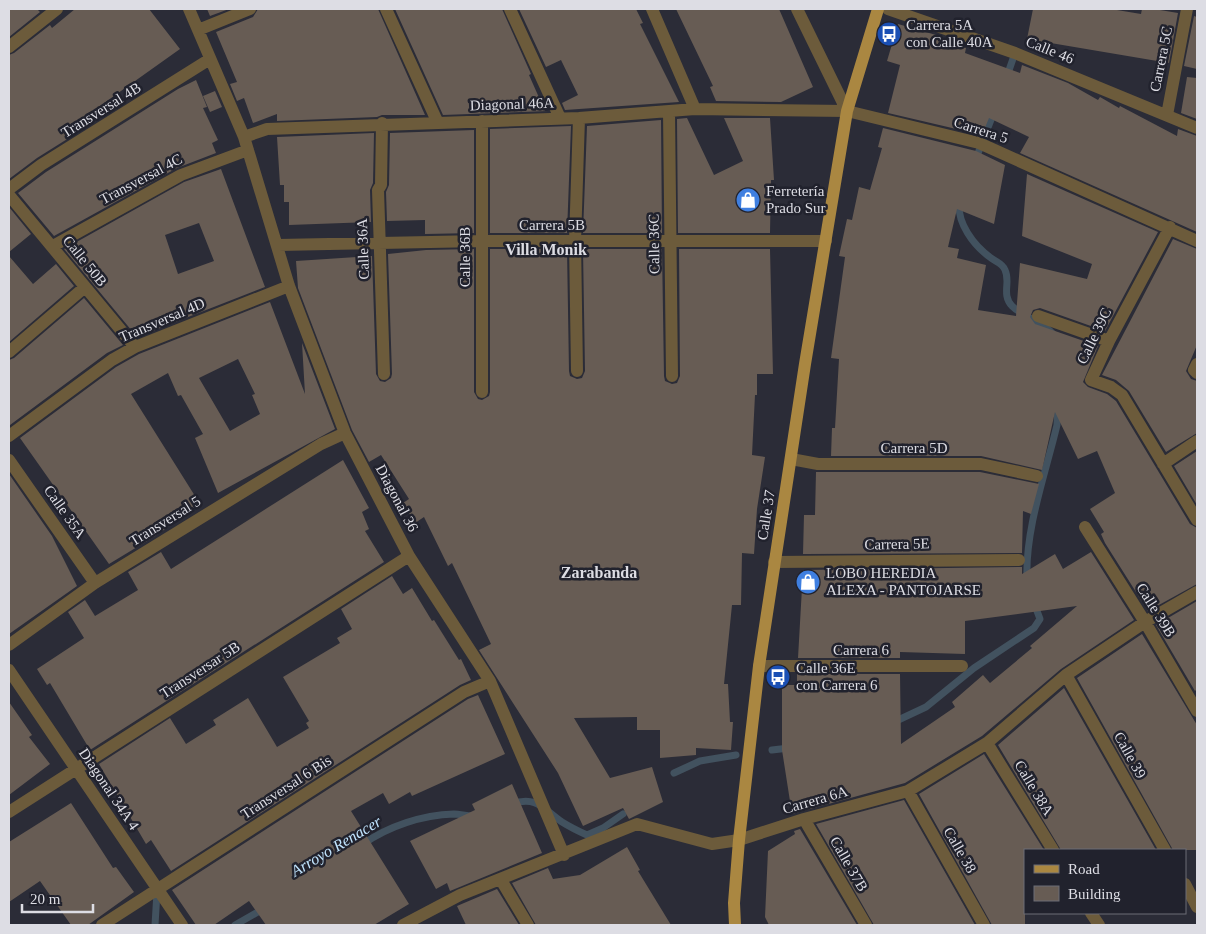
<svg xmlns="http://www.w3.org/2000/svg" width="1206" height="934" font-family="Georgia,serif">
  <rect width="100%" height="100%" fill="#2b2c37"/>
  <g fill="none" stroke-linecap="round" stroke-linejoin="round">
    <path stroke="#42525f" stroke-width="7" d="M1007,76L1015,53
      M975,161L994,112
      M959,201C957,223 973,245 991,258C996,262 1003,264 1005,270C1011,282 1001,294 1012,306C1024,318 1043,321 1053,334
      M1027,579C1025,529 1046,472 1057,425L1058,408
      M894,722L926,707L974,668L1034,628L1040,619L1034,603
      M772,750L789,748
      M674,773L700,761L736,755
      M512,804C537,795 544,810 562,822C570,827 578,831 587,835L603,828L623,814
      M363,844C389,826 422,815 454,814C460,814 466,816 473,816
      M155,925L157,892
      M235,925L263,909"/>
  </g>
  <path fill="#675c54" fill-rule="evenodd" d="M9,9H37L40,12L9,37Z
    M75,9H149L180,49L83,118L88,126L37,158L9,179V55L14,53L50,25L52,28Z
    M207,9H229L210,16Z
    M258,9H378L425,115H382L377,117L277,121V114L253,123L244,98L237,101L230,84L237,82L216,32L253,17Z
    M395,9H502L531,74L529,75L545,111H548L443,115Z
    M519,9H636L643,23L640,24L679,102L565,110L562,103L578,95L561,60L546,67Z
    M676,9H779L813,87L781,102L716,101L710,87L713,86Z
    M1033,9H1111L1141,14L1142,9H1154L1178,13L1169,63L1027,39Z
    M1194,16L1197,17V69L1184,66Z
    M898,24L943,37L942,42L966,48L965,53L1020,73L1022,65L1068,83L1098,100L1100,97L1119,108L1120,106L1177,136L1178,129L1197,136V232L1020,153L1029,137L989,118L982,135L888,113L900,65L887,61Z
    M1187,77L1197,78V119L1181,113Z
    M196,80L207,107L203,108L218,140L212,143L216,153L177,168L54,236L18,193L46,172L178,89Z
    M215,91L222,107L210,112L203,96Z
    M687,118L714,175L743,161L724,118H770L774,180H771L770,233H678L677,119Z
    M661,120L662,233H583L587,126Z
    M571,126L567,233H490V129Z
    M883,128L976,151L1005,165L994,224L957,209L948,247L959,249L957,258L986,265L978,310L1016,316L1020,263L1087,279L1092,264L1022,236L1027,174L1158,232L1105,331L1040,308L1033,310L1030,317L1035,324L1098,346L1083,382L1088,387L1107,394L1116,401L1190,524L1197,528V584L1148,611L1105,543L1101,534L1104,532L1090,509L1115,493L1097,451L1078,459L1055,412L1042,470L981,456H831L832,428H835L839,359L831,358L845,257L839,256L847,219L852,220L859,187L870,190L882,148L878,147Z
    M474,130V233L425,234V220L387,221L386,192L389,185L390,133Z
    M374,133L373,183L370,190L371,222L289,225V202H284V185H280L277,137Z
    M221,169L265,287L137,337L64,249L184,182ZM199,223L214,261L178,274L165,235Z
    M9,207L31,234L9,252Z
    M1173,239L1197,249V345L1186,371L1191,379L1197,381V433L1166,452L1129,391L1116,380L1102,375Z
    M474,249V392L478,399L482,400L489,396L490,392V249H567L569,371L570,376L577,379L582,378L585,371L583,249H662L664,376L665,381L672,384L677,383L680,376L679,249H770L773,374H757V395H755L752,455L765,457L757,509L754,554L742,553L741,605H732L724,684H728L730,722H733L731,750L696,748V755L660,758V730H637V717L574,718L610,778L652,767L663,802L629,819L623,808L583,826L558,773L479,650L491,644L452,563L448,566L424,517L415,523L403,503L409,499L381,455L369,462L352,430L298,288L296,261L372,256L376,374L380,381L385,382L391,378L392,374L388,254L426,250Z
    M9,256L33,284L56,264L74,286L9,342Z
    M84,298L123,345L107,353L10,425L9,360L14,358Z
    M270,302L305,394L302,343L335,429L218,493L195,438L203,434L181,395L178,396L168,373L131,394L200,504L166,524L168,527L152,538L109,564L20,438L116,367L139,354ZM238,359L255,394L252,395L260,414L230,431L199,378Z
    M1197,451V505L1174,466Z
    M343,460L369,508L362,512L369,529L365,531L384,562L90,750L50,683L47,685L37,669L84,638L68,612L85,600L95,616L138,590L128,572L161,552L171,569Z
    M816,472H980L1039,484L1031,514L1023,511L1022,553L803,554L804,515H815Z
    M9,474L52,536L77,586L9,634Z
    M1091,552L1134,620L1061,669L982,736L905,783L792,814L782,750V685H797V674H900L901,744L955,707L952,702L983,675L990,683L1032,648L1030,646L1077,606L965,621V654L900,652V658H798L803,570L1022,567V574L1055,554L1063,569Z
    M392,576L403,594L412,588L432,621L434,620L459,660L461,659L471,680L460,685L171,871L151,840L146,844L99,764L170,718L186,744L216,725L213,720L248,698L277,747L309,728L306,723L309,721L283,677L340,643L337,638L352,629L341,609Z
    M1197,601V689L1195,691L1156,625Z
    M1142,634L1197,725V850H1173L1077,678Z
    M1064,688L1156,850H1061L998,745Z
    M478,695L505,754L412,796L410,792L389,804L383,793L351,811L409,904L374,925H266L249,901L214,925H196L172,890L468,699Z
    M9,702L32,735L29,737L50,764L9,795Z
    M984,754L1044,850H1025V925H992L919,794Z
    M512,784L542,853L450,891L447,883L436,889L410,841L475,810L472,804Z
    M904,800L975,925H874L816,824Z
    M71,803L113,868L116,867L134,892L88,925H71L40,881L9,902V842Z
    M800,829L857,925H769L765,917L768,851L795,834L794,831Z
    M627,847L640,870L638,871L671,925H536L512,883L548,868L553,879L580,875Z
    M497,889L519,925H466L457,906Z"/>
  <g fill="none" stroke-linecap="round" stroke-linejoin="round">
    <path stroke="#6c5b3b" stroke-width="12" d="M189,9L244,137L289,286L345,433L409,556L490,681L564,855
      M386,9L437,121
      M510,9L560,118
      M652,9L695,109
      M797,9L847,111
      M888,9L1015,53L1197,128
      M198,30L250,9
      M9,47L57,9
      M669,112L672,376
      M1167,115L1187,9
      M482,121V392
      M382,123L381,185L378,190L384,374
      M244,137L267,129L579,118L695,109L847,111L979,143L1197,241
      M9,189L41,165L210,59
      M9,195L135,347
      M1170,227L1109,341L1091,380L1111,387L1122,395L1197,520
      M278,245L481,241H826
      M53,246L181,175L248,150
      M1038,316L1109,341
      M9,352L85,287
      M1197,364L1194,370L1197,373
      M577,371L575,241L579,118
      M9,436L112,360L135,347L289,286
      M791,459L818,464H981L1037,476
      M9,460L95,583
      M1163,464L1197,441
      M1085,527L1145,622L1197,711
      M774,562L1019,560
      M9,645L95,583L321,444L345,433
      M759,666H962
      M9,670L182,925
      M1066,675L1165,850
      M987,743L1053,850
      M908,791L984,925
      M9,812L409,556
      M804,819L866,925
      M501,880L528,925
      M1185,884L1197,907
      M1091,913L1099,925
      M102,925L464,692L490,681
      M403,925L460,895L637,824L712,844L739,840L804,819L908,791L987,743L1066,675L1145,622L1197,592"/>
    <path stroke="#aa8741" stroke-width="12" d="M735,925L734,903L739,840L759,666L805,364L847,111L878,9"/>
  </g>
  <defs>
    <symbol id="bus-disc" viewBox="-11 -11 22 22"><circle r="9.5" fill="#1a4fb4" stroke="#21222d"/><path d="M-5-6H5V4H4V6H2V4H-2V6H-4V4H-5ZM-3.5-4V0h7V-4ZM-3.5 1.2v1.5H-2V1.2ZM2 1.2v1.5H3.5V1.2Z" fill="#fff"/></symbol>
    <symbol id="shop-disc" viewBox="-11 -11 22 22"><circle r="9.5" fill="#3f7fe0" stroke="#21222d"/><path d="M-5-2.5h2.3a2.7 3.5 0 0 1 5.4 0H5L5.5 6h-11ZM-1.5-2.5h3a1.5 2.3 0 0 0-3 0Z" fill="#fff"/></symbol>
  </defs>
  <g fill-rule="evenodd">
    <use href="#bus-disc" x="875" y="20" width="28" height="28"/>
    <use href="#shop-disc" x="734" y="186" width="28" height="28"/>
    <use href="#shop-disc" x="794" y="568" width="28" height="28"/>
    <use href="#bus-disc" x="764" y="663" width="28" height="28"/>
  </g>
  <g text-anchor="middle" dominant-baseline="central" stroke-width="5" stroke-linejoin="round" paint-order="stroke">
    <g font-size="15" fill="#dddde4" stroke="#21222d" text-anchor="start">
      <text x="906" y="25">Carrera 5A<tspan x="906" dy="17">con Calle 40A</tspan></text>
      <text x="766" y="191">Ferretería<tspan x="766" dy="17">Prado Sur</tspan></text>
      <text x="826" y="573">LOBO HEREDIA<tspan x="826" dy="17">ALEXA - PANTOJARSE</tspan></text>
      <text x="796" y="668">Calle 36E<tspan x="796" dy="17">con Carrera 6</tspan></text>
    </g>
    <g font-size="15" fill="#dddde4" stroke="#21222d">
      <text transform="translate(1050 50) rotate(22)">Calle 46</text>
      <text transform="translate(1161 59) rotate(-79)">Carrera 5C</text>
      <text transform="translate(512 104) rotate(-2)">Diagonal 46A</text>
      <text transform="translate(101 110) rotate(-32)">Transversal 4B</text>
      <text transform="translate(981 130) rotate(18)">Carrera 5</text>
      <text transform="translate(141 179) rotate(-28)">Transversal 4C</text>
      <text x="552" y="225">Carrera 5B</text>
      <text transform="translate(654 244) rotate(-91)">Calle 36C</text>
      <text transform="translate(363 249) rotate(-92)">Calle 36A</text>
      <text transform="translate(465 257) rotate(-90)">Calle 36B</text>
      <text transform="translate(85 261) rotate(51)">Calle 50B</text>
      <text transform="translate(162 320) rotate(-23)">Transversal 4D</text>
      <text transform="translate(1094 336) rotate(-64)">Calle 39C</text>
      <text x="914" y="448">Carrera 5D</text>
      <text transform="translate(397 498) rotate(62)">Diagonal 36</text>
      <text transform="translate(65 512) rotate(55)">Calle 35A</text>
      <text transform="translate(766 515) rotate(-81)">Calle 37</text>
      <text transform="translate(165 521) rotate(-32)">Transversal 5</text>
      <text transform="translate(897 544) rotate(-1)">Carrera 5E</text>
      <text transform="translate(1156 610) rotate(58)">Calle 39B</text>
      <text x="861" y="650">Carrera 6</text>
      <text transform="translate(200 670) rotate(-33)">Transversar 5B</text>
      <text transform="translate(1130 755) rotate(61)">Calle 39</text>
      <text transform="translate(286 787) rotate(-33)">Transversal 6 Bis</text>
      <text transform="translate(1034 788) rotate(59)">Calle 38A</text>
      <text transform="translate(109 789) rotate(56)">Diagonal 34A 4</text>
      <text transform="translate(815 800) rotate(-16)">Carrera 6A</text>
      <text transform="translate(960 850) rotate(60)">Calle 38</text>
      <text transform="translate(849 864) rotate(60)">Calle 37B</text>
    </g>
    <g font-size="16" font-weight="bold" fill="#dddde4" stroke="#21222d">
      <text x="546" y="249">Villa Monik</text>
      <text x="599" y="572">Zarabanda</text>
    </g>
    <g font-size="16" font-style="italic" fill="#c1e4fe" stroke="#21222d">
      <text transform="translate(336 846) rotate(-31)">Arroyo Renacer</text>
    </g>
  </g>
  <rect width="1206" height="934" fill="none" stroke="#dddde4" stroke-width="20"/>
  <rect x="1024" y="849" width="162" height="65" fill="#21222d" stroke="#6c6d76"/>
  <rect x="1034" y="865" width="25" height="8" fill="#aa8741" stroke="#6c6d76"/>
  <text x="1068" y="874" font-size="15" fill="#dddde4">Road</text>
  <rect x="1034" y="886" width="25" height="15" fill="#675c54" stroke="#6c6d76"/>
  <text x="1068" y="899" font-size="15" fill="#dddde4">Building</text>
  <path d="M22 904v8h71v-8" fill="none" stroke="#dddde4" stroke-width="2.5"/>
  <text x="30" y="904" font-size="15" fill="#dddde4" stroke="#21222d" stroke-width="4" paint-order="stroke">20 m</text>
</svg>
